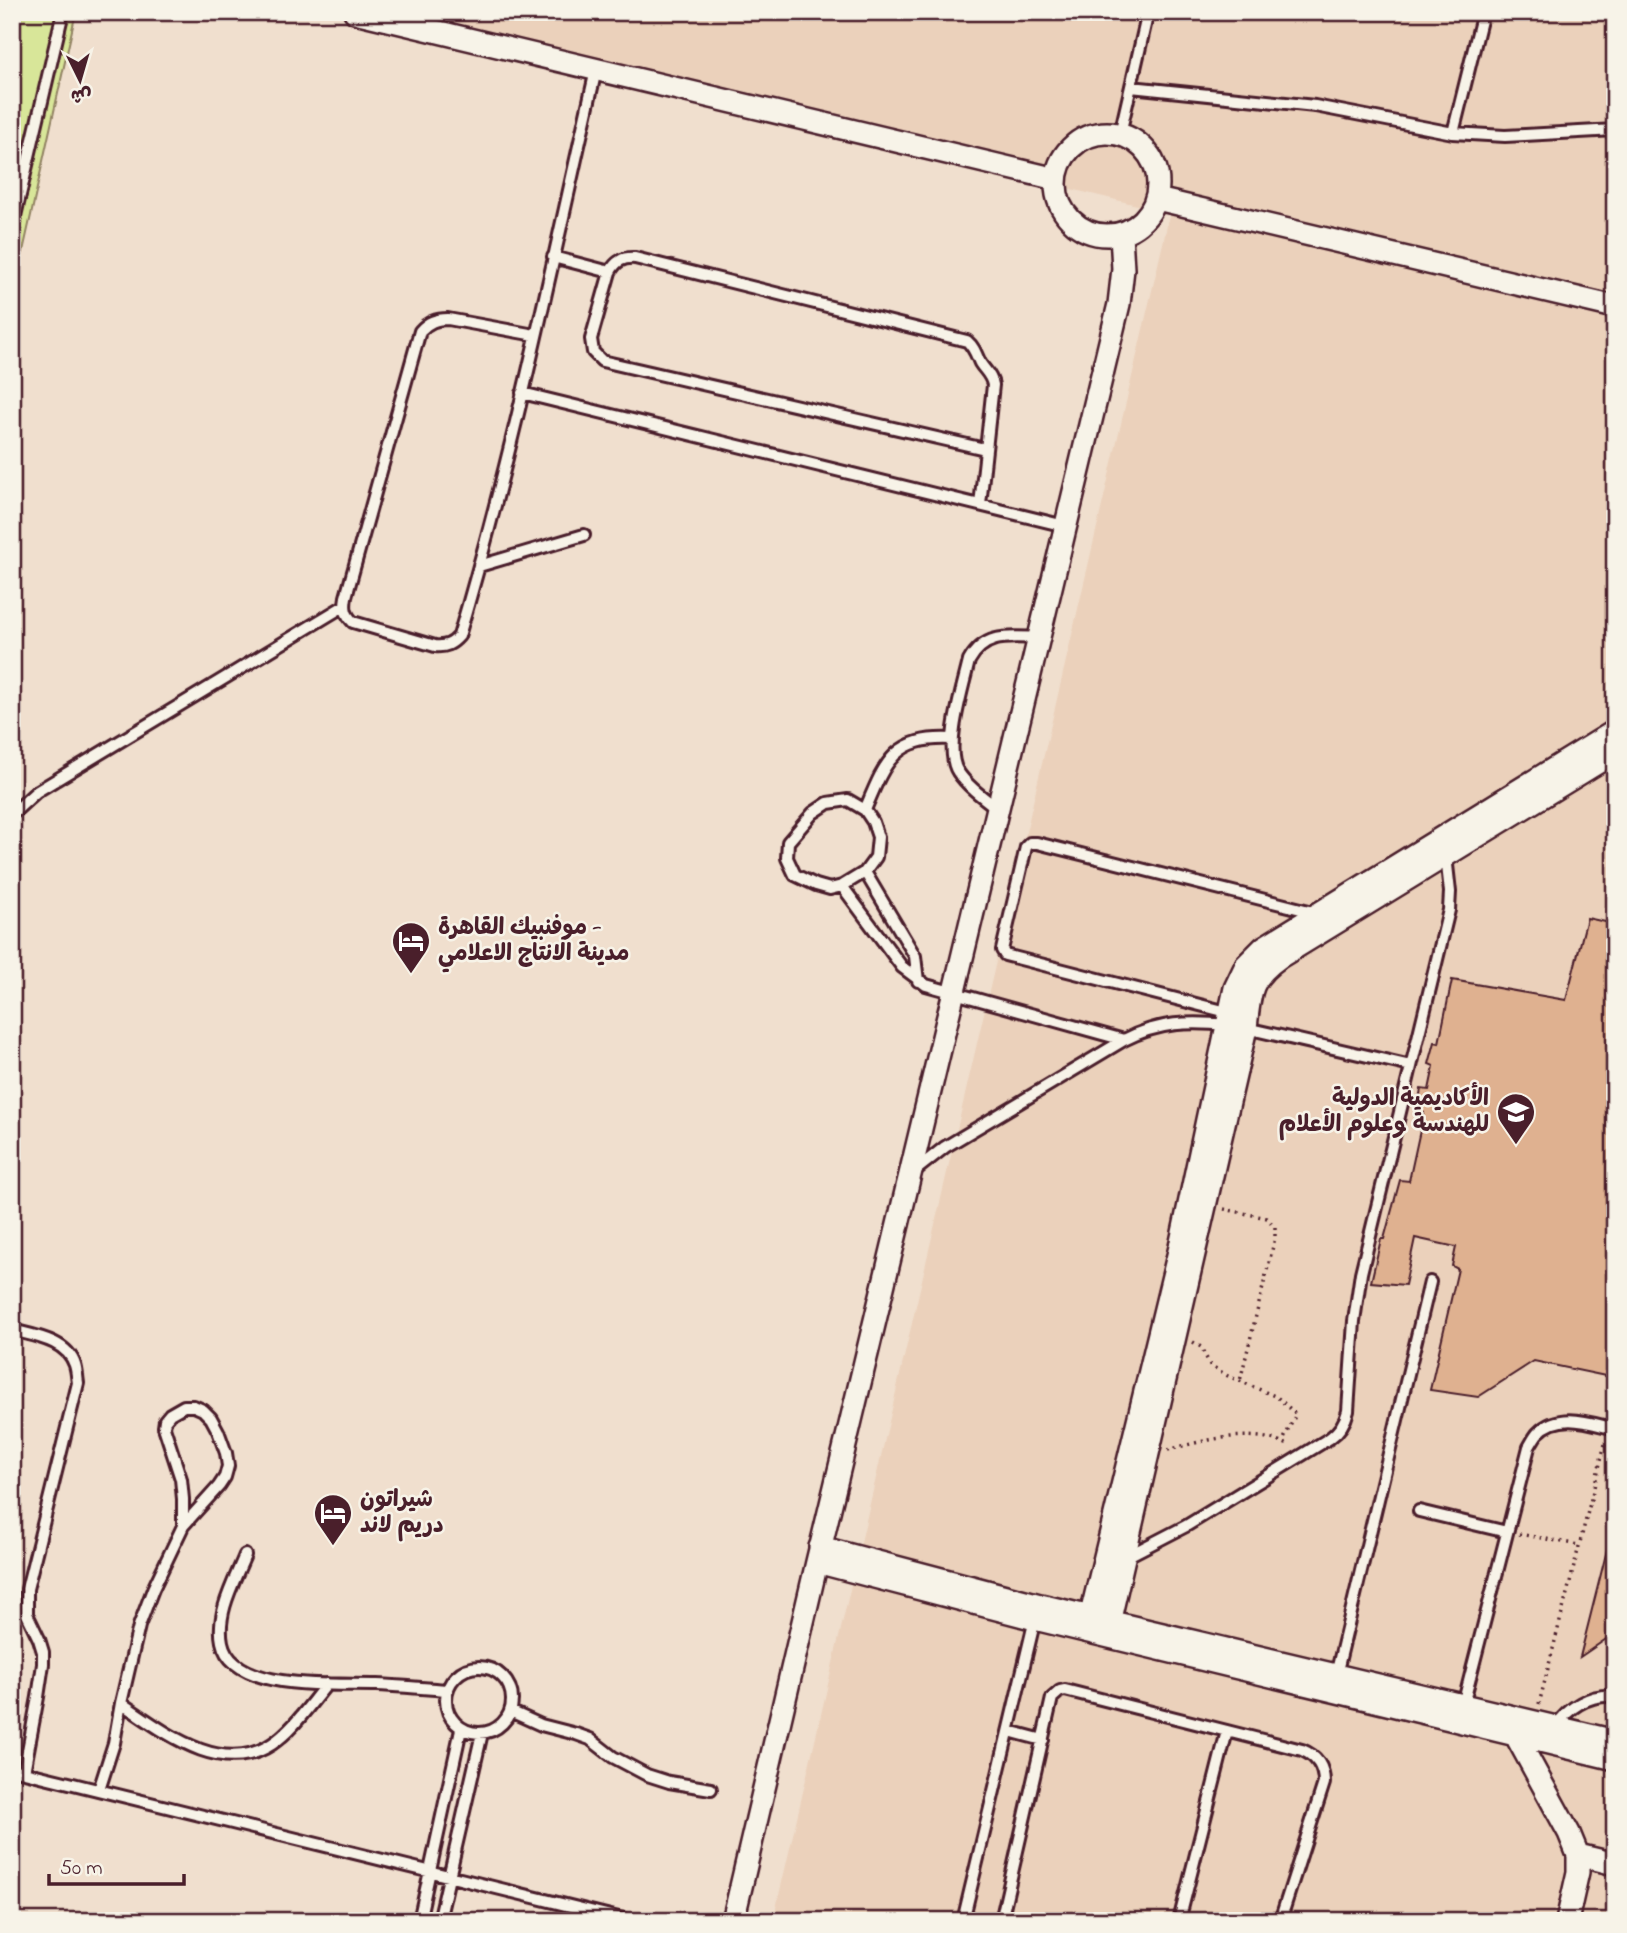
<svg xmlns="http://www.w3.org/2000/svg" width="1627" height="1933" font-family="'Indie Flower','Playpen Sans Arabic',sans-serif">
  <rect width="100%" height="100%" fill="#f0dfce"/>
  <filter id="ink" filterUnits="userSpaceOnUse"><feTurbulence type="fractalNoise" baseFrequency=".0143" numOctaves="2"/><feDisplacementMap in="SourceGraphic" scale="14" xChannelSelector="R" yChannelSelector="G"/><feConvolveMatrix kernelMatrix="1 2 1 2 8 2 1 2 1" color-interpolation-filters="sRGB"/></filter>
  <g filter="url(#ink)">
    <path fill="#ebd1bb" d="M338,12H1615V1921H773L1170,213Z"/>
    <path fill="#d8e699" stroke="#918262" stroke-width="2" d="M12,12H76L12,301Z"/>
    <path fill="#dfb190" stroke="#4a1f2b" stroke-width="2" d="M1587,918L1615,924V1378L1534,1361L1478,1397L1430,1390L1458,1269L1452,1266L1456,1247L1415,1238L1405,1285L1371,1282L1381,1239H1384L1400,1180L1409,1181L1424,1112L1417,1110L1421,1089L1429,1090L1434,1066L1429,1064L1435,1042L1439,1043L1452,980L1566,1000Z
      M1610,1538H1615V1633L1580,1657Z"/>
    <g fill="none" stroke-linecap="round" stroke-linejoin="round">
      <defs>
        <path id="lane" d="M1131,87L1315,106L1453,133L1505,136L1615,130
          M1453,133L1483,12
          M1120,134L1148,12
          M12,229L63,12
          M553,257L610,272
          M535,335L448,319C436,319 428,322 420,331L346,597C344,608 345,614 353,622L435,646C446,647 452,644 459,636C514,450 553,259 596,70
          M522,393L1065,526
          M980,505L993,385C991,374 985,371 980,363C976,354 974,347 967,341L635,258C623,257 616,261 610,272L591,339L593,352L602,361L985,449
          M479,566L584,535
          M848,800L865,810L873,822L878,837L876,857L865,872L842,886L830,889L816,885L795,875L787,858L788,842L813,813L828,803Z
          M998,809C984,798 968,787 958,772C943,750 963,687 969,661C985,632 1010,637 1039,638
          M865,810C885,762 894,736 952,739
          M12,814L36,792L344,606
          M865,872L915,956L918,981
          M842,886L902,967L926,985L1124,1040
          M1231,1013L1005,955L1002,950L1026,847L1030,843H1037L1317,913
          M1246,1028L1411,1066
          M912,1173L945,1147L1124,1040C1159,1022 1189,1021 1228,1025
          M12,1330C35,1336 67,1340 75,1365C77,1371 77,1377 78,1383L27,1589V1614L39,1639L43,1652V1664L38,1697L24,1772
          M1419,1511L1507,1532
          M245,1555C234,1582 216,1613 222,1642C232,1693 337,1683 377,1685C400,1686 423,1688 446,1690
          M1126,1557L1186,1526L1330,1438C1340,1431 1345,1423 1348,1411L1354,1321L1361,1273L1449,910L1450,892L1446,856
          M446 1700a33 33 0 1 1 66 0a33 33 0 1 1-66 0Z
          M1336,1675L1430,1282
          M121,1703C163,1731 221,1778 272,1744C294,1729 310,1704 327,1684
          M1463,1705L1529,1447C1532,1442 1535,1436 1538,1433C1559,1411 1590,1423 1615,1429
          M510,1711L541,1725L576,1734L590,1739L613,1757L647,1775L669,1782L711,1789
          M1555,1727C1569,1707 1589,1694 1615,1696
          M1009,1731L1043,1740
          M12,1769L631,1921
          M99,1790L114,1743L121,1703L139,1626L153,1589L183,1526L219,1486L225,1477L228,1466L226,1453L218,1431L211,1418L203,1410L194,1406H184L170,1414L165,1420L164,1427L181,1479L183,1499V1526
          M419,1921L461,1729
          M439,1921L482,1733
          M963,1921L1035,1619
          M1001,1921L1052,1698L1060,1691L1065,1690L1302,1750C1317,1756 1324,1767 1324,1783L1280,1921
          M1179,1921L1227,1731"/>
        <path id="street" d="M355,12L1056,179
          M1056 184a51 51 0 1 1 102 0a51 51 0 1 1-102 0Z
          M1157,199L1615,307
          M820,1547L1040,1605L1615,1741
          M817,1562L1035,1619L1615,1759
          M1087,1631L1180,1247L1235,988L1246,965L1264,947L1615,731
          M1106,1636L1246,1028C1250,992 1249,979 1280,957L1615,752
          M1516,1736L1569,1833L1578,1855V1872L1567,1921
          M1578,1855L1615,1864
          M733,1921L817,1562L1119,304L1123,269L1121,234"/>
      </defs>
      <use href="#lane" stroke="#4a1f2b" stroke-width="16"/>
      <use href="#street" stroke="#4a1f2b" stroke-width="26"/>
      <path stroke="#4a1f2b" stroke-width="3.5" stroke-dasharray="2 5" stroke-linecap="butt" d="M1224,1209L1267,1218L1275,1227V1238L1240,1381
        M1193,1342L1201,1347L1210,1365L1228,1376L1277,1397L1296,1414L1283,1441
        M1168,1450C1203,1440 1256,1427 1290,1446
        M1519,1534L1579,1545
        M1539,1704L1606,1440"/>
      <use href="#lane" stroke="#f7f3e8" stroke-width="10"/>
      <use href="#street" stroke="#f7f3e8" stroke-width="21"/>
    </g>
  </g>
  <defs>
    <symbol id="hotel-pin" viewBox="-11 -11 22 30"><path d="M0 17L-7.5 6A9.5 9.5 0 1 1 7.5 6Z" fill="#4a1f2b" stroke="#f7f3e8"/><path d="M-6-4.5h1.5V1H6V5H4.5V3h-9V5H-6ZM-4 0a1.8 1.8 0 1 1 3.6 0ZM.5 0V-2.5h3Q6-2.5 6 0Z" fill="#fff"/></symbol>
    <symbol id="university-pin" viewBox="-11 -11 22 30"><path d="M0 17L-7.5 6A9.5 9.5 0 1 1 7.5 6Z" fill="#4a1f2b" stroke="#f7f3e8"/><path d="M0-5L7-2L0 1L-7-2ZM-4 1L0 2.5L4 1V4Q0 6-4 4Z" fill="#fff"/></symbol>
  </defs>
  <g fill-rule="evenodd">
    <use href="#hotel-pin" x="389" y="919" width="44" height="60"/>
    <use href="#university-pin" x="1494" y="1090" width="44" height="60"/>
    <use href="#hotel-pin" x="311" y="1491" width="44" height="60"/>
  </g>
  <g text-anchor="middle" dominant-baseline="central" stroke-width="5" stroke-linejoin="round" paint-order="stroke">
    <g font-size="23" font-weight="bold" fill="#4a1f2b" stroke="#f7f3e8" text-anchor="start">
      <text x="438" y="928">موفنبيك القاهرة -<tspan x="438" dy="26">مدينة الانتاج الاعلامي</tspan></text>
      <text x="1489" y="1099" text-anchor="end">الأكاديمية الدولية<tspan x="1489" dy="26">للهندسة وعلوم الأعلام</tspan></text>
      <text x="360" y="1500">شيراتون<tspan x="360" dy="26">دريم لاند</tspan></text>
    </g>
  </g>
  <rect width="1627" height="1933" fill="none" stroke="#f7f3e8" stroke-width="42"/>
  <rect x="21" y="21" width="1585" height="1891" fill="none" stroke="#4a1f2b" stroke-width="2.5" filter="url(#ink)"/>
  <g transform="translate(80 80) rotate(175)" stroke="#f7f3e8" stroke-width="5" paint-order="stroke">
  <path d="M0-5L12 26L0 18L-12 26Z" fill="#4a1f2b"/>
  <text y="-10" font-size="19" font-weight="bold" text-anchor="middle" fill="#4a1f2b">ش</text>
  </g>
  <path d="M49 1874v10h135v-10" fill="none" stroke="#4a1f2b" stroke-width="3.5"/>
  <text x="60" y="1874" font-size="21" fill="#4a1f2b" stroke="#f7f3e8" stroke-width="5" paint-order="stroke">50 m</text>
</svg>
